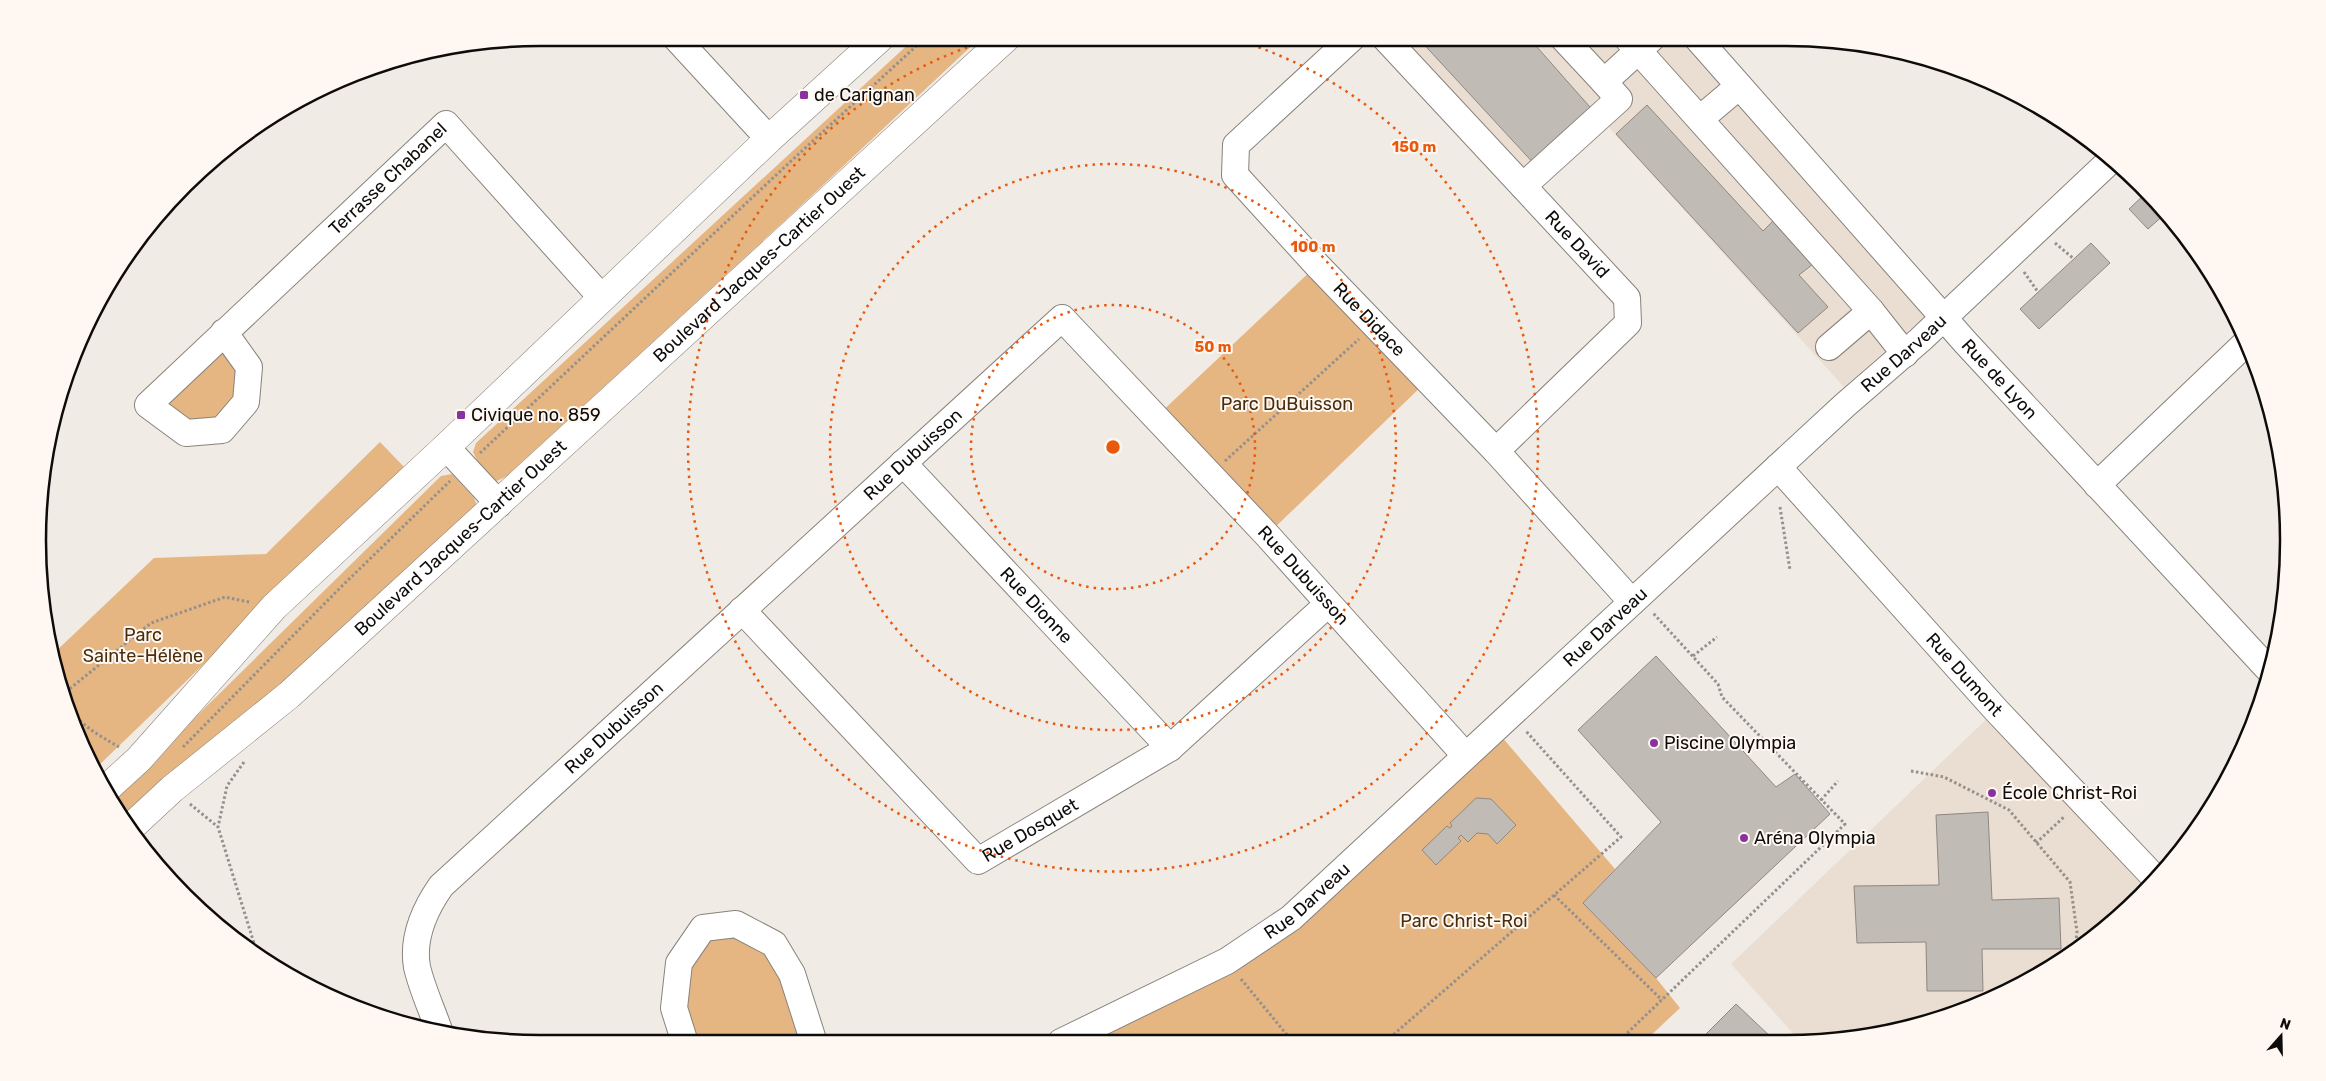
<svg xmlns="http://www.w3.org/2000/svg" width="2326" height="1081" font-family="Rubik,sans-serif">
  <rect width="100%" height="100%" fill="#f1ebe5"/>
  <path fill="#eaded2" d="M1400,38H1711L1943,300L1844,387L1606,124L1537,184Z
    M1996,710L2154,877L2092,939L1978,1005L1851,1039H1798L1731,964Z"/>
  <path fill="#e5b582" d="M915,38H980L792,214L507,476L497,481C486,477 478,463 473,452L476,443Z
    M1317,265L1427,381L1267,535L1155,418Z
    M225,344L239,371L237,399L217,421L188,424L161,404Z
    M380,442L406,469L95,769L64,702L53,654L154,558L266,554Z
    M452,474L474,498L476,503L474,510L291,680L125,820L111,800L441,476Z
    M1495,729L1615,869L1583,903L1656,978L1680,1008L1646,1040L1061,1042L1227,961Z
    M703,928L774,945L814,1043H685L679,963Z"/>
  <path fill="#c1bbb5" stroke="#8e8882" d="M1418,38H1529L1597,115L1537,167Z
    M1647,105L1763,231L1775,219L1813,264L1799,275L1828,307L1798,333L1616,134Z
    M2147,192L2165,214L2148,229L2129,209Z
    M2091,243L2110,263L2039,329L2020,309Z
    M1656,656L1776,787L1795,774L1830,814L1656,978L1583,903L1661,822L1578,730Z
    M1476,798L1491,799L1516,825L1497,844L1488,834L1477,833L1468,842L1461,835L1458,838L1461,841L1436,865L1422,850L1447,826L1450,828L1452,826L1450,823Z
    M1988,812L1992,900L2059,898L2061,949H1982L1983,991H1927L1926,942L1857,943L1854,886L1939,885L1936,815Z
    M1736,1004L1773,1039L1700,1040Z"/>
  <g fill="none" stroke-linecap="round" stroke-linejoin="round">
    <defs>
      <g id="minor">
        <path d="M676,38L769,139"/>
        <path id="s1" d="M1352,38L1236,145L1235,175L1317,265L1496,451L1632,602"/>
        <path id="s2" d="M1385,38L1627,298L1628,323L1496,451"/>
        <path d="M1563,38L1604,82L1652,38"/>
        <path d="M1627,38L1871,311L1829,347"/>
        <path id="s3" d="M1697,38L1966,343L2269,670"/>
        <path d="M1700,119L1739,86"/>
        <path d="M1523,186L1619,99L1604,82"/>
        <path d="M1871,311L1905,354"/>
        <path id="s4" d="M224,332L249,367L246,402L222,430L186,433L148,405L446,124L602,298"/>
        <path d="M446,447L499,504"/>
        <path id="s5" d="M903,463L1170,748"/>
        <path id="s6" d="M1778,467L1996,710L2154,877"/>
        <path d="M2097,485L2247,342"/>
        <path id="s7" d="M742,610L978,861L1170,748L1328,604"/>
        <path id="s8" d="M440,1033C433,1012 422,989 417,967C412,938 425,909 441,886L1062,318L1267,535L1465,755"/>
        <path id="s9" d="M1061,1042L1227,961L1291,918L1845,405L1920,340L2111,160"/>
        <path d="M685,1043L674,1008L679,963L703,928L736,924L774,944L792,974L814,1043"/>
      </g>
      <g id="major">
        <path d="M104,791L139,759L274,607L446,447L769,139L880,38"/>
        <path id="s10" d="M130,828L172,789L289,695L1006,38"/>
      </g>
    </defs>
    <use href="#minor" stroke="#88827c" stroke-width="28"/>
    <use href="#major" stroke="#88827c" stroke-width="29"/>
    <path stroke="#95908c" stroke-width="3" stroke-dasharray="2.5 2.5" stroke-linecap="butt" d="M2136,181L2146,191
      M2055,243L2074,259
      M2024,272L2038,292
      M480,453L790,162L925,38
      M1225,461L1359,339
      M1780,507L1790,570
      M1693,656L1717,637
      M62,695L151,623L225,597L249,602
      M63,696C74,722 95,733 119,747
      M183,747L341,587L450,481
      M244,762L227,786L218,827L257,953
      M1911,771L1944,777L2009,810L2070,882L2077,932L2075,949
      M1821,800L1838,781
      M190,804L218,827
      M2036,843L2065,816
      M1554,895L1662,1000
      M1241,979L1292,1041
      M1620,1040L1845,824L1722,697L1718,684L1653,613
      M1386,1041L1621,837L1525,730"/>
    <use href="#minor" stroke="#fff" stroke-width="26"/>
    <use href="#major" stroke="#fff" stroke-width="28"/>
  </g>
  <g fill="none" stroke="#e8590c" stroke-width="2.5" stroke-dasharray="2.5 5">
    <circle cx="1113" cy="447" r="142"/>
    <circle cx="1113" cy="447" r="283"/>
    <path d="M1230 38A425 425 0 1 1 996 38"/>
  </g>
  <g fill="#89329f" stroke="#fff8f2" stroke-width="2">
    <rect x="799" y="90" width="10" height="10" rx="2.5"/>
    <rect x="456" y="410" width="10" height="10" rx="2.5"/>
    <circle cx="1654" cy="743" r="5"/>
    <circle cx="1992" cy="793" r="5"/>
    <circle cx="1744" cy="838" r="5"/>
  </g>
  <g text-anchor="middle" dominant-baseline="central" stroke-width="4" stroke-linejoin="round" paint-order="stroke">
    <g font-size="18" fill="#0e0c0a" stroke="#fff8f2" text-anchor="start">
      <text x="814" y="95">de Carignan</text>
      <text x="471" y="415">Civique no. 859</text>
      <text x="1664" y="743">Piscine Olympia</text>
      <text x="2002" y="793">École Christ-Roi</text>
      <text x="1754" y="838">Aréna Olympia</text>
    </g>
    <g font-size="18" fill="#0e0c0a" stroke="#fff8f2">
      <text stroke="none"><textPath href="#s4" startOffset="528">Terrasse Chabanel</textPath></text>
      <text stroke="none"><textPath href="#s2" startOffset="282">Rue David</textPath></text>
      <text stroke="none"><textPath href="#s10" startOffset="845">Boulevard Jacques-Cartier Ouest</textPath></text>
      <text stroke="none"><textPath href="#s1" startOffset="385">Rue Didace</textPath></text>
      <text stroke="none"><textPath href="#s9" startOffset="1095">Rue Darveau</textPath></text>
      <text stroke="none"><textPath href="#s3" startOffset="456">Rue de Lyon</textPath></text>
      <text stroke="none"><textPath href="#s8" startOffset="796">Rue Dubuisson</textPath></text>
      <text stroke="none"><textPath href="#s10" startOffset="440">Boulevard Jacques-Cartier Ouest</textPath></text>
      <text stroke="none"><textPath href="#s8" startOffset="1351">Rue Dubuisson</textPath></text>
      <text stroke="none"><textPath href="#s5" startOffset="195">Rue Dionne</textPath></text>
      <text stroke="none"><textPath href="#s9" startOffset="690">Rue Darveau</textPath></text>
      <text stroke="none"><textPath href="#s6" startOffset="279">Rue Dumont</textPath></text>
      <text stroke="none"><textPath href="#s8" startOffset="391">Rue Dubuisson</textPath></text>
      <text stroke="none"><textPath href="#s7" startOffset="405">Rue Dosquet</textPath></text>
      <text stroke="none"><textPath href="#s9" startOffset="285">Rue Darveau</textPath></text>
    </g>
    <g font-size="18" fill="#482e0d" stroke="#fff8f2">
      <text x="1287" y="404">Parc DuBuisson</text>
      <text x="143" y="635">Parc<tspan x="143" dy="21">Sainte-Hélène</tspan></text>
      <text x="1464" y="921">Parc Christ-Roi</text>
    </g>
  </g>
  <path d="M0 0H2326V1081H0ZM540 46H1786A494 494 0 0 1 2280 540V541A494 494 0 0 1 1786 1035H540A494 494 0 0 1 46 541V540A494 494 0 0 1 540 46Z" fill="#fff8f2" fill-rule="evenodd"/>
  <path fill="none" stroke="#0e0c0a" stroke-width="2.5" d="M540 46H1786A494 494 0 0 1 2280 540V541A494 494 0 0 1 1786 1035H540A494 494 0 0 1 46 541V540A494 494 0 0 1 540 46Z"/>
  <circle cx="1113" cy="447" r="8" fill="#e8590c" stroke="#fff8f2" stroke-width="2.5"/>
  <g font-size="15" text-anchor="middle" font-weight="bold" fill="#e8590c" stroke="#fff8f2" stroke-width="4" stroke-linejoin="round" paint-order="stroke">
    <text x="1414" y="152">150 m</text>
    <text x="1313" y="252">100 m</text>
    <text x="1213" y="352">50 m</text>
  </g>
  <g transform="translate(2281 1036) rotate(20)" stroke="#fff8f2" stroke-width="4" paint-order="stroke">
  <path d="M0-4L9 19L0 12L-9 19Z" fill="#0e0c0a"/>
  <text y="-8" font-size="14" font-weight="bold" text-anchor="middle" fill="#0e0c0a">N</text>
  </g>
</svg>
